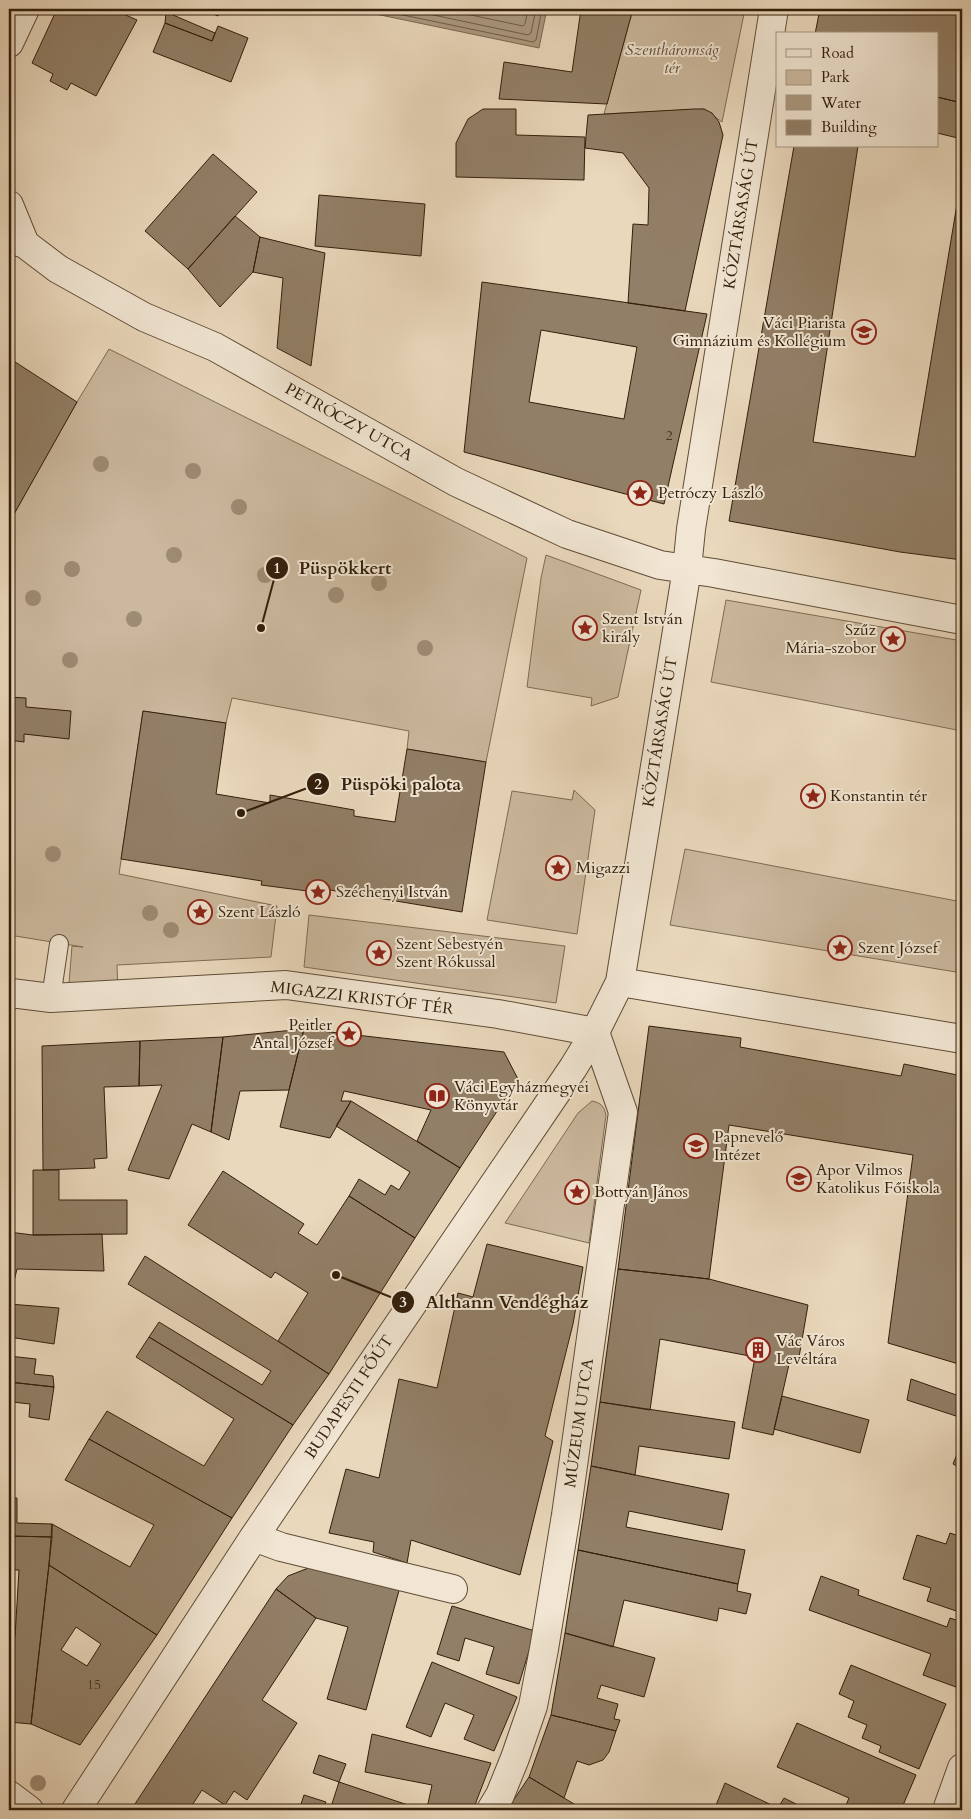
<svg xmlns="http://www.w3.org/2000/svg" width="971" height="1819" font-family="Cardo,serif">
  <rect width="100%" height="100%" fill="#ead8bc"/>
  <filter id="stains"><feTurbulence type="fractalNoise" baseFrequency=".004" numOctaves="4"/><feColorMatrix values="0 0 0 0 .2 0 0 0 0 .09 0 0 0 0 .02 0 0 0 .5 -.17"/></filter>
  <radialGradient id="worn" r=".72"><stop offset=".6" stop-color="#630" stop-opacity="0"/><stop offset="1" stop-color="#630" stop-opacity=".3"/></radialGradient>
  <path fill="#cbb89e" stroke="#7e6b54" d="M633,9H745L722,122L704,109L604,114Z
    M109,349L527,558L486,762L407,749L409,731L232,698L226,723L143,711L119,874L277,906L271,957L117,965L118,993L68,996L72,946L83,947L9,935V523L77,402Z
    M546,555L641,590L618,697L591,706L592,698L527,687L541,578Z
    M726,600L962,641V731L711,682Z
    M574,790L595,810L577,934L487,920L512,791L572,800Z
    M685,849L962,902V973L670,925Z
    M309,915L565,946L556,1003L304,967Z
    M592,1101C601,1103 604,1106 606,1115L589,1243L505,1223L578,1113Z"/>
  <path fill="#ab9980" stroke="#7b6851" d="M364,9H547L539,48L366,12Z"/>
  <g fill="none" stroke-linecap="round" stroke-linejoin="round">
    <path stroke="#6e5c46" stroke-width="1" d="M374,9L533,42L536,40L542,9
      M405,9L528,35L531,33L536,9
      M442,9L523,26L525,24L528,9"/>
  </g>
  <path fill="#927f67" stroke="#321e0b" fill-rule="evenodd" d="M57,9H112L137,20L96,96L71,83L67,90L50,81L53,74L32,63Z
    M202,9H221L218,16Z
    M581,9H633L607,104L499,99L504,62L572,72Z
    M820,9H962V103L937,97V34H815Z
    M166,12L215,33L212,41L165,23Z
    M165,23L212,41L218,26L248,38L231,82L153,52Z
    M937,97L962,103V139L937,133Z
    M483,109H516V135L585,137L584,180L456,177V143L468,119Z
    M694,109H704L712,113L719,122L723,135L685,311L628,303L633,224L648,225L649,188L623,153L585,148L588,115Z
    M794,146H858L813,442L915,457L962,174V560L900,552L729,521Z
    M213,154L257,192L188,269L145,231Z
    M319,195L425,204L421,256L315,246Z
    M235,216L260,237L253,272L220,307L188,269Z
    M260,237L325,253L311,366L277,348L283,278L253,272Z
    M482,282L707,314L664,504L464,452ZM541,330L637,347L624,419L529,402Z
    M9,358L77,402L9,523Z
    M9,697L26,698V707L71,711L69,739L24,734V742L9,740Z
    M143,711L226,723L216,794L270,803V795L354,810V816L395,822L407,749L486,762L462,912L324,889L323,893L261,885L262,881L121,859Z
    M649,1026L741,1038L740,1047L901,1076L904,1064L962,1076V1365L888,1343L913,1155L729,1125L709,1279L618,1269Z
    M304,1029L504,1052L518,1079L460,1168L417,1141L431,1110L344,1091L341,1101H351L330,1138L280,1127Z
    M304,1029L289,1090L240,1091L229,1140L211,1132L223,1037Z
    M223,1037L211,1132L192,1124L169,1179L128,1170L162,1085L139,1086L140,1041Z
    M140,1041L139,1086L104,1087L107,1158L94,1159L95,1168L43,1170L42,1046Z
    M351,1101L460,1168L415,1238L349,1196L359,1179L385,1195L391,1185L399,1190L410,1172L336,1126Z
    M33,1170H59V1200H127V1234L33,1235Z
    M223,1171L304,1224L298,1233L317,1245L349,1196L415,1238L329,1374L278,1341L308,1293L275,1272L271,1278L188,1225Z
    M9,1232L33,1235L102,1234L104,1271L17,1269L12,1289L9,1288Z
    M487,1244L583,1267L573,1324L545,1436L553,1441L520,1575L411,1540L407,1563L373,1552L374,1542L329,1533L346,1469L379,1478L399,1379L437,1388L458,1293L473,1297Z
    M145,1256L329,1374L293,1425L149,1337L159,1322L262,1385L271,1371L128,1284Z
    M618,1269L709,1279L808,1305L798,1363L790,1360L773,1435L742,1428L755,1357L660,1339L650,1410L600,1402Z
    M9,1304L59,1308L54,1344L9,1337Z
    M149,1337L293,1425L232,1518L89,1439L107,1411L204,1466L234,1419L136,1357Z
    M9,1356L36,1359L34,1374L53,1376L54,1387L9,1382Z
    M911,1379L962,1397V1418L907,1400Z
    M9,1382L54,1387L49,1420L29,1417L30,1404L12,1402L10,1421H9Z
    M782,1396L869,1420L860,1453L774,1429Z
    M600,1402L735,1422L729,1459L639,1446L635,1475L591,1466Z
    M89,1439L232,1518L157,1635L49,1565L52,1524L130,1567L154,1525L65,1480Z
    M962,1442V1469L953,1464Z
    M9,1465H13V1487H9Z
    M591,1466L729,1494L722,1530L629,1511L626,1527L745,1550L738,1584L578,1550Z
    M9,1498H17V1523L52,1524V1537L9,1536Z
    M950,1533L962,1537V1613L927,1601L931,1588L903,1579L917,1535L946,1544Z
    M9,1536L52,1537L31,1724L9,1722V1637H15L19,1570H9Z
    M578,1550L738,1584L737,1591L751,1594L746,1614L719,1608L717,1621L624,1600L613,1647L565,1633Z
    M49,1565L157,1635L80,1745L31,1724ZM76,1627L101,1644L87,1666L61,1650Z
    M311,1567L400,1587L366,1710L327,1699L348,1627L316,1618L276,1589L288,1576Z
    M821,1576L859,1590L858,1595L947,1627L950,1618L962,1622V1670L956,1687L923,1675L931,1654L809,1610Z
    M276,1589L316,1618L262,1700L297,1723L247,1800L234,1791L225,1805L202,1790L189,1810H131Z
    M452,1606L535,1631L519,1684L486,1674L494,1647L465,1638L459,1661L437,1654Z
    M565,1633L655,1658L644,1697L601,1685L597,1698L618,1704L614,1719L620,1720L616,1731L551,1715Z
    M432,1662L517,1697L494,1751L464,1739L474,1715L445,1703L431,1737L406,1727Z
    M851,1665L946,1704L919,1769L879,1752L881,1746L862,1738L867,1725L848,1717L854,1701L839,1694Z
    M551,1715L616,1731L609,1752L603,1760L589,1765L577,1761L564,1798L529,1777Z
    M797,1723L916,1775L901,1810H844L849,1798L777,1767Z
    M372,1734L491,1763L473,1810H437L427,1808L432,1785L365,1772Z
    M319,1755L346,1764L339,1782L313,1773Z
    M529,1777L564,1798L581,1808L579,1810H507Z
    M339,1782L423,1810H330Z
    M725,1783L778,1808L784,1798L808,1810H714Z
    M304,1795L326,1802L323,1810H299Z"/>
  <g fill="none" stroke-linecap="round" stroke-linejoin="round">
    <defs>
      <path id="lane" d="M51,998L59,944"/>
      <path id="street" d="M9,43L25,9
        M9,205L25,244
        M9,239L25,244L58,269L144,317L215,347L456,482L567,534L660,565L714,573L962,620
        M620,982L962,1039
        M9,996L11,993L51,998L286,985L498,1014L595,1032L623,1112L566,1515L544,1649L533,1706L515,1758L500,1795L491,1810
        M254,1537L281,1547L453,1589
        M9,1795L29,1810
        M76,1810L254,1537L573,1068L595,1032L620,982L687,569L691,529L774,9
        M947,1810L962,1768"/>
    </defs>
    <use href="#lane" stroke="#604c37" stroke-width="20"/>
    <use href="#street" stroke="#604c37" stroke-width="30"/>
    <use href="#lane" stroke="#f1e6d3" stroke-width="18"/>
    <use href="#street" stroke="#f1e6d3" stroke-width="28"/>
  </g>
  <g fill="#9e8b73">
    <circle cx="101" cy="464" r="8"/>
    <circle cx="193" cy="471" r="8"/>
    <circle cx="239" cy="507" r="8"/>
    <circle cx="174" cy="555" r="8"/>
    <circle cx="72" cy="569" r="8"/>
    <circle cx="265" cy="575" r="8"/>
    <circle cx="379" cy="583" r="8"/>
    <circle cx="336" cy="595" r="8"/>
    <circle cx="33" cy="598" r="8"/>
    <circle cx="134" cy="619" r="8"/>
    <circle cx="425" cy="648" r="8"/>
    <circle cx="70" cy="660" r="8"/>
    <circle cx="53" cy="854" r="8"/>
    <circle cx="150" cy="913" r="8"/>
    <circle cx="171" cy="930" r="8"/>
    <circle cx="38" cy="1783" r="8"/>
  </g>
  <defs>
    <symbol id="school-ring" viewBox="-11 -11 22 22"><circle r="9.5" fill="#f1e6d3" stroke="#8f2418" stroke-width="1.5"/><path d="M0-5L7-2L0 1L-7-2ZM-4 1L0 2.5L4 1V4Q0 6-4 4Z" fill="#8f2418"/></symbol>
    <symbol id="sight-ring" viewBox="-11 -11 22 22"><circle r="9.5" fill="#f1e6d3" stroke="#8f2418" stroke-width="1.5"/><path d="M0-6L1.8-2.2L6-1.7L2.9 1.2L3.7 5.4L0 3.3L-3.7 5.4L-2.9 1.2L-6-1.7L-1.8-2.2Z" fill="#8f2418"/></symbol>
    <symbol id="library-ring" viewBox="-11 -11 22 22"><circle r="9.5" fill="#f1e6d3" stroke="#8f2418" stroke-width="1.5"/><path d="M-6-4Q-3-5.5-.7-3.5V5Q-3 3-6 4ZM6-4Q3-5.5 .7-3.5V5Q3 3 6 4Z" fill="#8f2418"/></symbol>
    <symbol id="university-ring" viewBox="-11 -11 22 22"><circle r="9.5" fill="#f1e6d3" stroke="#8f2418" stroke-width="1.5"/><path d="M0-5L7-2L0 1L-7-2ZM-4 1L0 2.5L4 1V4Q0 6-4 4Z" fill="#8f2418"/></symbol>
    <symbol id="building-ring" viewBox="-11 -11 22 22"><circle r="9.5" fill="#f1e6d3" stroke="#8f2418" stroke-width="1.5"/><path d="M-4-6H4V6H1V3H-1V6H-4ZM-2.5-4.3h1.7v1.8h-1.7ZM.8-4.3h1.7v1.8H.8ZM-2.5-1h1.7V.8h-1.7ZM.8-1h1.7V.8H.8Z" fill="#8f2418"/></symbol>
  </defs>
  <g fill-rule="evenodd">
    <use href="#school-ring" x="850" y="318" width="28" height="28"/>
    <use href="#sight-ring" x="626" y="479" width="28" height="28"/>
    <use href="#sight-ring" x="571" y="614" width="28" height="28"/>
    <use href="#sight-ring" x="879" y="625" width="28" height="28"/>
    <use href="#sight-ring" x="799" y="782" width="28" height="28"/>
    <use href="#sight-ring" x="544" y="854" width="28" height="28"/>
    <use href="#sight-ring" x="304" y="878" width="28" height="28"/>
    <use href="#sight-ring" x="186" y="898" width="28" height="28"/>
    <use href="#sight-ring" x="826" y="934" width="28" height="28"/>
    <use href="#sight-ring" x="365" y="939" width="28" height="28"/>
    <use href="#sight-ring" x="335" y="1020" width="28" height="28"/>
    <use href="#library-ring" x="423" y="1082" width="28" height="28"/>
    <use href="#school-ring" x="682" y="1132" width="28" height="28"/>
    <use href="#university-ring" x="785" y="1165" width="28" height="28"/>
    <use href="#sight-ring" x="563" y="1178" width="28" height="28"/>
    <use href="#building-ring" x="744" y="1336" width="28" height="28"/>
  </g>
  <g text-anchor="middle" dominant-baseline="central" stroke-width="4" stroke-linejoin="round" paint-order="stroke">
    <g font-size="14" fill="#4a3622">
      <text x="669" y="435">2</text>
      <text x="94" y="1684">15</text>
    </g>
    <g font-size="16" font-style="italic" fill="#604c37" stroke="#f1e6d3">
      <text x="672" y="50">Szentháromság<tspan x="672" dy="18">tér</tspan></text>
    </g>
    <g font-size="16" fill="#321e0b" stroke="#f1e6d3">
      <text transform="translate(741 214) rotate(-81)">KÖZTÁRSASÁG ÚT</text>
      <text transform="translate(349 422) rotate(29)">PETRÓCZY UTCA</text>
      <text transform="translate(660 732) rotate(-81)">KÖZTÁRSASÁG ÚT</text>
      <text transform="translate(362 998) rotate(7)">MIGAZZI KRISTÓF TÉR</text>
      <text transform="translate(349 1397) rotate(-56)">BUDAPESTI FŐÚT</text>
      <text transform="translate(579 1423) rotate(-82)">MÚZEUM UTCA</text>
    </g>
    <g font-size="16" fill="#321e0b" stroke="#f1e6d3" text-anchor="start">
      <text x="846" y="323" text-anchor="end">Váci Piarista<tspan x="846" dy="18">Gimnázium és Kollégium</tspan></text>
      <text x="658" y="493">Petróczy László</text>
      <text x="602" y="619">Szent István<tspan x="602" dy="18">király</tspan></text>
      <text x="876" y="630" text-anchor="end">Szűz<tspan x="876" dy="18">Mária-szobor</tspan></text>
      <text x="830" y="796">Konstantin tér</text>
      <text x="576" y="868">Migazzi</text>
      <text x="336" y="892">Széchenyi István</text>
      <text x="218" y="912">Szent László</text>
      <text x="396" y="944">Szent Sebestyén<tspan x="396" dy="18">Szent Rókussal</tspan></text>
      <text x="858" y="948">Szent József</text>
      <text x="332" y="1025" text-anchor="end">Peitler<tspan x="332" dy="18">Antal József</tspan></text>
      <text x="454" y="1087">Váci Egyházmegyei<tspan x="454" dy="18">Könyvtár</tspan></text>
      <text x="714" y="1137">Papnevelő<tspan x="714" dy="18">Intézet</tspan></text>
      <text x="816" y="1170">Apor Vilmos<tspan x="816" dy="18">Katolikus Főiskola</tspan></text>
      <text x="594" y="1192">Bottyán János</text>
      <text x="776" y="1341">Vác Város<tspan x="776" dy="18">Levéltára</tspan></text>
    </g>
  </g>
  <path fill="none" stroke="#321e0b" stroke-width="2" d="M261 628L277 568M241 813L318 784M336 1275L403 1302"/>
  <g fill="#321e0b" stroke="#f1e6d3" stroke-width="2">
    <circle cx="261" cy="628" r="5"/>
    <circle cx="241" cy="813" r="5"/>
    <circle cx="336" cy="1275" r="5"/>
    <circle cx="277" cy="568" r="12"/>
    <circle cx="318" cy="784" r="12"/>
    <circle cx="403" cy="1302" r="12"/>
  </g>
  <g font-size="15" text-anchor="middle" font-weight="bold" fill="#fff">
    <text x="277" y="573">1</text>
    <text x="318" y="789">2</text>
    <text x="403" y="1307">3</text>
  </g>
  <g font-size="18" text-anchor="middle" font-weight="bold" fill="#321e0b" stroke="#f1e6d3" stroke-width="4" stroke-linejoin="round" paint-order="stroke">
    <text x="345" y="574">Püspökkert</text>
    <text x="401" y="790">Püspöki palota</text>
    <text x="507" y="1308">Althann Vendégház</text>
  </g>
  <rect width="971" height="1819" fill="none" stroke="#ead8bc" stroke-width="30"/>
  <rect x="10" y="10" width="951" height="1799" fill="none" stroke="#321e0b" stroke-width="2.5"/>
  <rect x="15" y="15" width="941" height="1789" fill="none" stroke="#321e0b"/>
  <rect x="776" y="32" width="162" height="115" fill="#f1e6d3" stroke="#a59683"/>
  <rect x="786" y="49" width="25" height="8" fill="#f1e6d3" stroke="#a59683"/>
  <text x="821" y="58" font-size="15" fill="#321e0b">Road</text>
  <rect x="786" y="70" width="25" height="15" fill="#cbb89e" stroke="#a59683"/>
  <text x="821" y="82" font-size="15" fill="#321e0b">Park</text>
  <rect x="786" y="95" width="25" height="15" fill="#ab9980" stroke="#a59683"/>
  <text x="821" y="108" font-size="15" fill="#321e0b">Water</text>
  <rect x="786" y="120" width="25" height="15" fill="#927f67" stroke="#a59683"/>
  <text x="821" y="132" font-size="15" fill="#321e0b">Building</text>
  <rect width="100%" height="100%" filter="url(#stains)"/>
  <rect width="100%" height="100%" fill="url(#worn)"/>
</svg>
